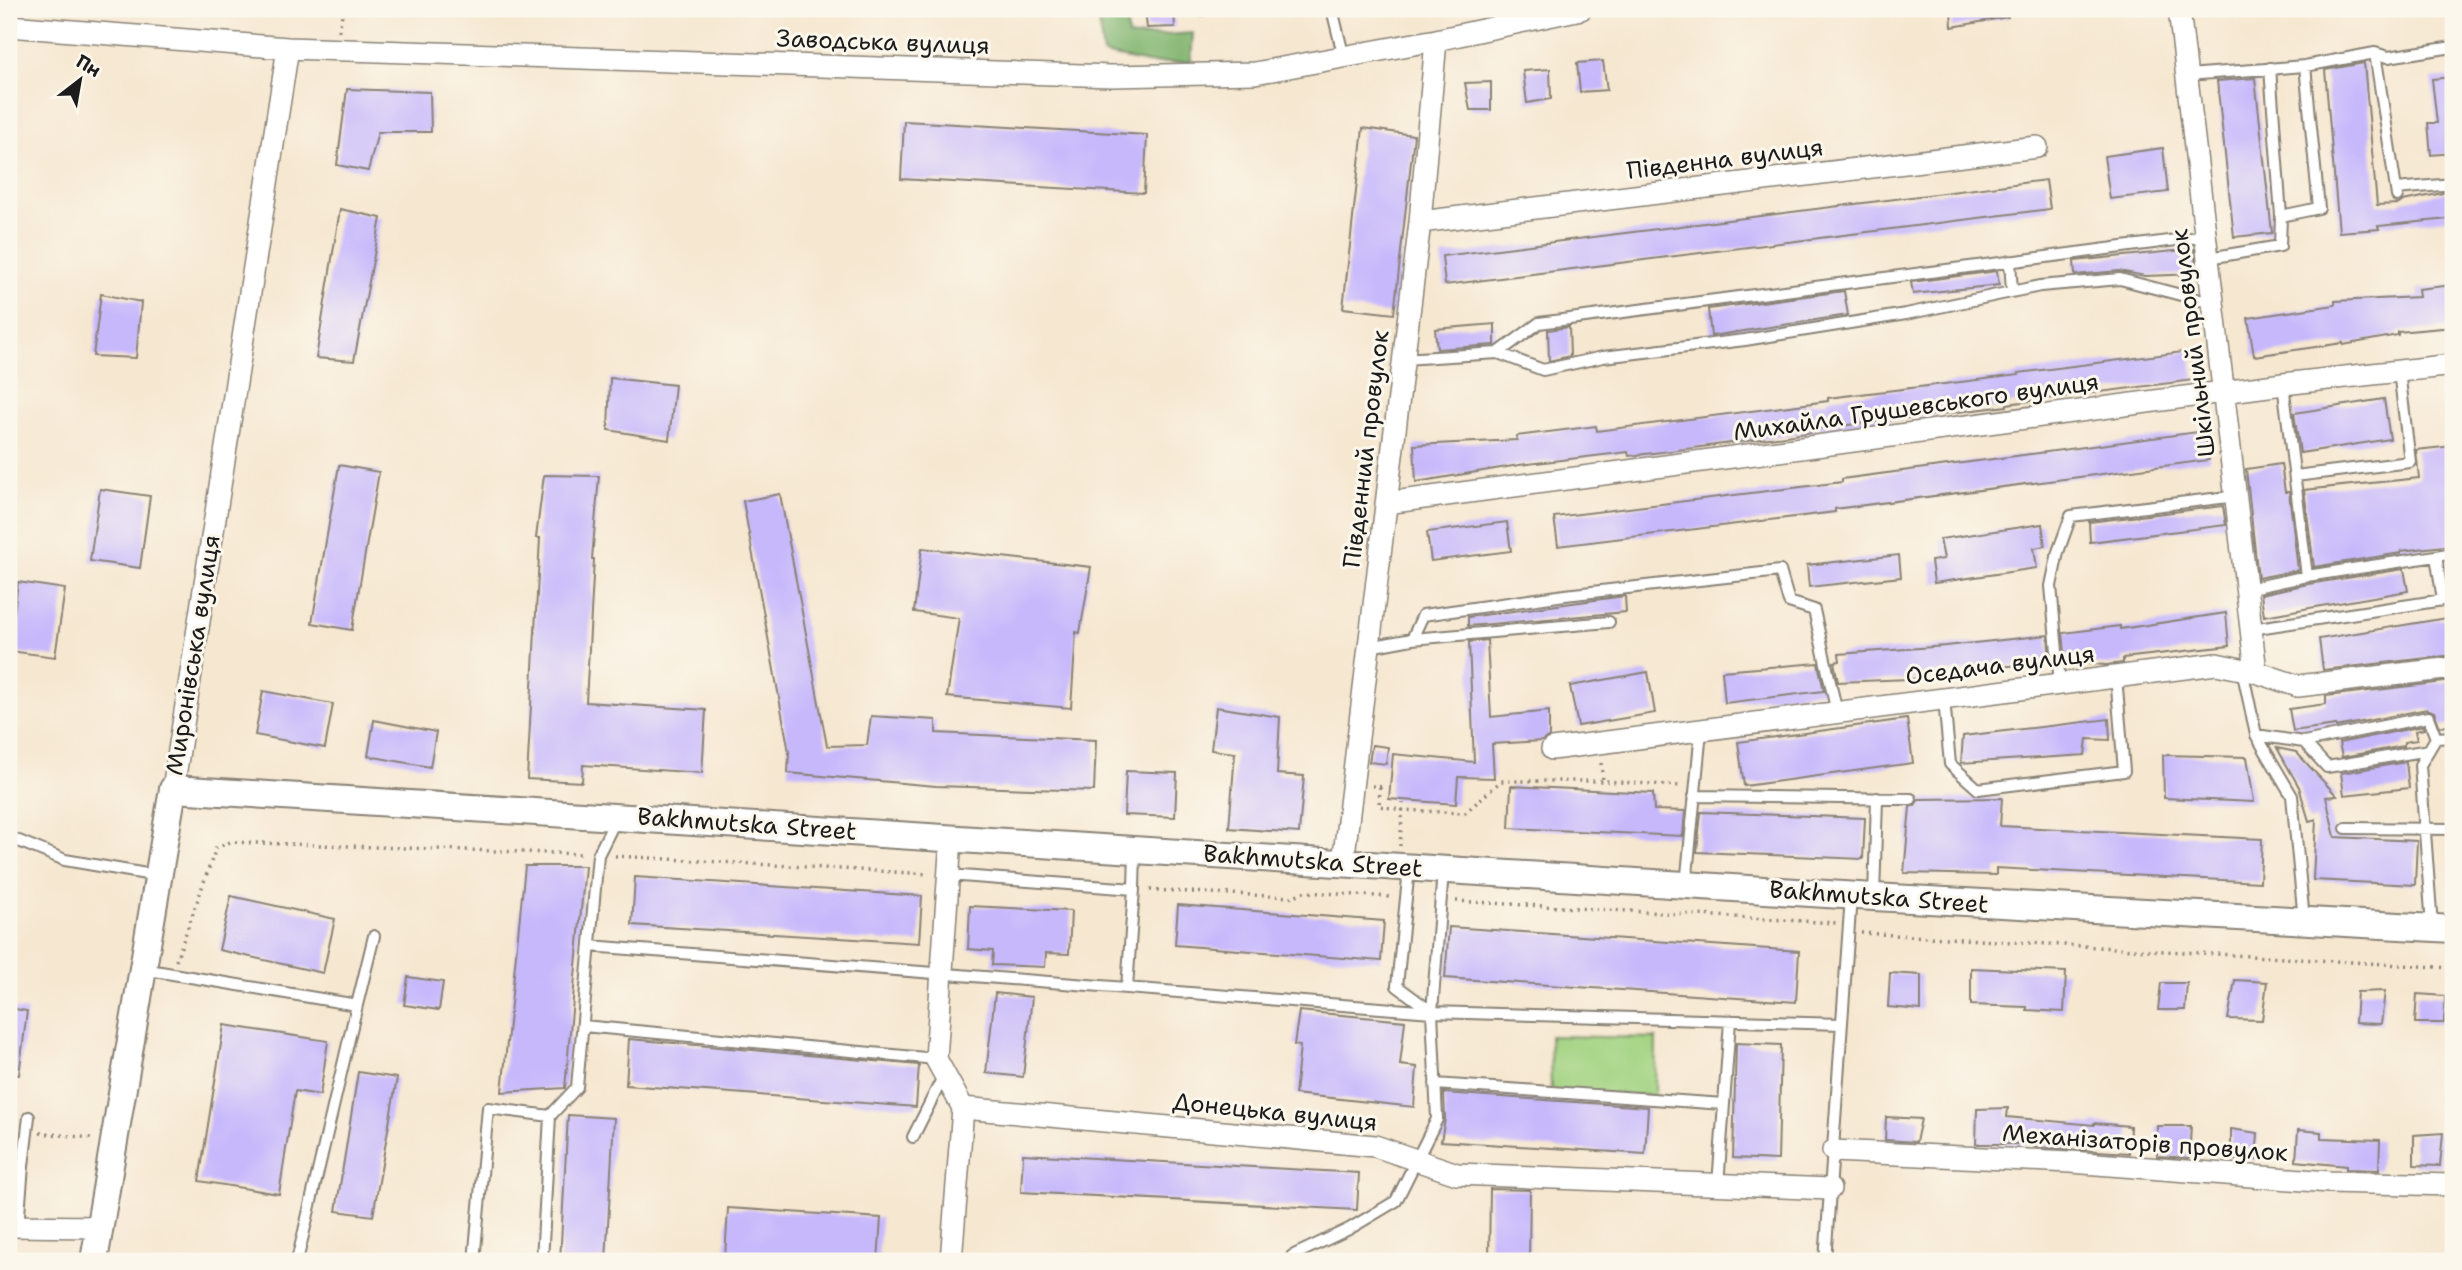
<svg xmlns="http://www.w3.org/2000/svg" width="2462" height="1270" font-family="'Shantell Sans',sans-serif">
  <rect width="100%" height="100%" fill="#fbf7ec"/>
  <filter id="ink" filterUnits="userSpaceOnUse"><feTurbulence type="fractalNoise" baseFrequency=".0143" numOctaves="2"/><feDisplacementMap in="SourceGraphic" scale="14" xChannelSelector="R" yChannelSelector="G"/><feConvolveMatrix kernelMatrix="1 2 1 2 8 2 1 2 1" color-interpolation-filters="sRGB"/></filter>
  <filter id="wash" filterUnits="userSpaceOnUse"><feTurbulence type="fractalNoise" baseFrequency=".00686" numOctaves="4" result="noise"/><feDisplacementMap in="SourceGraphic" scale="28" xChannelSelector="R" yChannelSelector="G"/><feGaussianBlur stdDeviation="1.57" result="paint"/><feColorMatrix in="noise" values="0 0 0 0 0 0 0 0 0 0 0 0 0 0 0 0 0 1.4 0 .05"/><feComposite in="paint" operator="in"/></filter>
  <g filter="url(#wash)">
    <rect width="100%" height="100%" fill="#f6e7d0"/>
    <path fill="#a3d382" stroke="#60784f" stroke-width="2" d="M1550,1036L1656,1038L1655,1096L1551,1091Z"/>
    <path fill="#82b570" stroke="#4f6846" stroke-width="2" d="M1097,9H1126L1128,36L1135,37L1193,33L1191,62L1148,63L1103,54Z"/>
    <g id="blocks">
      <path fill="#c7b8fc" d="M1145,9H1174L1175,27L1147,28Z
        M1951,9H2008V17L1952,27Z
        M1603,61L1607,90L1580,92L1577,63Z
        M2364,63L2377,205L2399,204L2403,201L2448,192V219L2378,226L2379,229L2339,232L2325,70Z
        M1550,69L1551,99L1527,103L1523,71Z
        M2453,77V153L2431,155L2428,123H2437L2432,79Z
        M2255,78L2272,233L2234,237L2217,81Z
        M1491,82V110H1470L1465,83Z
        M347,89L430,92L431,132H378L368,171L337,165Z
        M904,121L1147,135L1144,193L901,179Z
        M1363,128L1414,135L1394,314L1343,308Z
        M2163,148L2168,192L2110,199L2104,156Z
        M2046,180L2050,209L1445,285L1442,256Z
        M340,209L381,218L354,361L316,358Z
        M2194,249L2197,274L2145,276L2119,271L2075,275L2074,261Z
        M1997,271L1999,285L1913,294L1911,282Z
        M2453,285V327L2398,332V335L2343,345V343L2254,356L2248,318L2335,305V301L2419,297L2418,289Z
        M1844,291L1848,315L1711,336L1708,309Z
        M101,294L141,302L136,358L93,356Z
        M1495,324V345L1437,349L1435,329Z
        M1569,327L1570,356L1549,361L1548,330Z
        M2190,351L2194,380L2007,404V406L1814,429L1815,432L1670,451L1629,456L1628,452L1519,465L1416,482L1414,445L1517,440L1516,436L1596,426L1597,431L1828,401V398L2019,375L2018,373Z
        M610,378L675,385L669,440L608,430Z
        M2384,399L2390,439L2300,453L2294,413Z
        M2205,431L2209,460L1835,509V512L1558,546L1554,517L1842,482V479Z
        M2453,446V545L2401,551V553L2314,567L2304,490L2419,478L2416,450Z
        M2281,464L2285,492H2289L2298,570L2258,578L2246,469Z
        M339,465L379,472L352,630L312,623Z
        M544,475L599,476L592,559H594L586,702L706,710L702,773L583,765L582,782L527,779L540,538H536Z
        M100,489L150,496L140,568L90,561Z
        M780,494L827,746L867,745L871,716L936,720V733L1096,740L1094,791L936,786L788,773L789,752L743,501Z
        M2223,506L2226,525L2090,542L2089,522Z
        M1507,522L1511,551L1431,561L1427,532Z
        M2042,524L2045,546L2034,548L2037,568L1934,583L1931,561L1944,559L1940,539Z
        M922,548L1091,567L1080,633L1076,632L1071,708L947,697L959,618L914,612Z
        M1899,555L1901,577L1809,587L1807,565Z
        M2404,569L2408,591L2264,616L2261,594L2308,584Z
        M18,582L65,589L55,657L9,651Z
        M1625,596L1626,612L1468,626V617Z
        M2226,613L2229,646L2123,658V663L2106,665L2066,662L2063,633L2120,626V629Z
        M2453,617V655L2323,670L2319,639Z
        M2048,635L2050,662L1932,674L1933,678L1838,682L1834,662L1840,661L1839,654L1946,646Z
        M1487,640L1491,717L1549,711V736L1542,741L1492,744L1494,778L1458,777L1456,804L1389,799L1393,754L1474,762L1469,642Z
        M1818,663L1824,691L1725,703L1722,671Z
        M1648,672L1655,713L1578,726L1570,686Z
        M2453,681V725L2440,727L2434,712L2427,709L2336,727V725L2293,731L2289,709L2326,704V696Z
        M263,691L333,704L325,748L255,735Z
        M1216,707L1280,717L1277,774L1304,776L1299,833L1229,828L1235,753L1211,750Z
        M1907,719L1913,763L1744,786L1738,742Z
        M2109,719L2110,740L2087,739L2085,755L1961,763L1963,736Z
        M374,720L436,732L430,767L368,756Z
        M2423,726L2424,729L2415,731L2417,740L2404,742V746L2342,757L2339,743Z
        M1372,745L1388,747L1386,764L1369,762Z
        M2277,748L2296,752L2337,796L2326,797L2335,837L2417,841L2415,885L2313,880L2316,819L2309,821L2299,787Z
        M2163,755L2247,757L2254,802L2164,798Z
        M2406,762L2409,788L2344,795L2341,773Z
        M1126,771L1177,773L1175,817L1124,815Z
        M1511,786L1653,793L1654,810L1685,811L1683,836L1509,828Z
        M2002,798L2000,826L2262,839L2260,882L1996,868V875L1904,873L1910,807L1915,805L1919,799Z
        M1701,812L1865,818L1863,859L1697,852Z
        M525,866H585L565,1088L502,1092Z
        M635,877L922,896L919,943L632,925Z
        M231,896L335,919L323,973L219,950Z
        M1178,905L1384,921L1381,961L1175,945Z
        M970,906L1071,911L1069,954L1046,953L1045,967L992,965L993,951L968,949Z
        M1449,927L1799,951L1796,1002L1445,978Z
        M1971,968L2066,972L2064,1012L2027,1010V1007L1971,1005Z
        M1890,973L1921,975V1010L1888,1007Z
        M408,977L443,982L439,1010L404,1005Z
        M2235,980L2267,982L2262,1020L2228,1019Z
        M2161,983H2187L2185,1010H2158Z
        M2385,991L2381,1024L2355,1023L2357,992Z
        M995,993L1032,997L1023,1077L986,1073Z
        M2417,994L2445,996L2444,1023H2415Z
        M9,1008L27,1011L19,1075L9,1074Z
        M1299,1011L1405,1021L1400,1065L1417,1067L1414,1107L1295,1094L1300,1046L1294,1045Z
        M224,1025L328,1041L320,1095L295,1091L279,1194L199,1181Z
        M629,1039L919,1065L916,1107L626,1085Z
        M1736,1043L1781,1045L1778,1160L1733,1158Z
        M358,1072L397,1078L373,1216L336,1211Z
        M1444,1093L1648,1107L1645,1154L1441,1141L1445,1119Z
        M2008,1108L2007,1117L2094,1125V1123L2130,1126L2129,1153L2034,1147L2035,1144H1976L1977,1109Z
        M568,1115L614,1118L606,1261H560Z
        M1886,1117L1921,1119L1916,1142L1885,1140Z
        M2157,1126H2191L2189,1158L2157,1156Z
        M2231,1129L2258,1133L2256,1160H2231Z
        M2298,1130L2321,1132V1138L2380,1140L2379,1170L2346,1169V1166L2296,1161Z
        M2443,1133L2440,1166L2414,1165V1135Z
        M1023,1154L1359,1173L1357,1210L1021,1192Z
        M1490,1189L1530,1190L1529,1261H1489Z
        M728,1208L881,1218L878,1261H781L725,1258Z"/>
    </g>
  </g>
  <g filter="url(#ink)">
    <use href="#blocks" fill-opacity="0" stroke="#898276" stroke-width="2"/>
    <g fill="none" stroke-linecap="round" stroke-linejoin="round">
      <defs>
        <path id="service" d="M1332,9L1344,58
          M1202,10V9
          M2375,53L2397,196
          M2270,68L2281,216L2319,208L2305,66
          M2187,75L2305,66L2375,53L2388,57L2453,47
          M2396,189L2453,184
          M2209,258L2280,246L2281,216
          M2010,261L2012,291
          M1498,353L1539,323L2207,236
          M1403,359L1498,353L1543,370L1603,357L1745,340L1906,314L2040,286L2120,279L2215,304
          M2283,384L2307,576
          M2295,476L2410,462L2399,371
          M2436,556L2453,553
          M2247,589L2307,576L2436,556L2443,600L2251,629
          M1412,639L1423,615L1565,595L1780,571L1789,602L1814,610L1837,713
          M1369,647L1412,639L1609,622
          M2242,669L2256,735L2292,796L2304,920
          M2060,684L2051,586L2058,552L2071,516L2237,496
          M1944,699L1950,764L1978,789L2124,771L2116,676
          M2256,735L2304,742L2327,767L2429,750
          M2304,742L2428,717L2436,738
          M1694,796L1911,799
          M2346,828L2453,829
          M9,837L65,860L158,876
          M948,875L1134,889L1135,849
          M1686,885L1701,731
          M1874,897L1877,798
          M2432,926L2420,765L2436,738L2453,737
          M590,946L1432,1012L1842,1024
          M143,969L357,1005L374,936
          M1127,988L1134,889
          M1432,1012L1443,871
          M583,1026L936,1059
          M1435,1084L1724,1104L1730,1021
          M913,1137L944,1075
          M9,1164L23,1166L18,1226
          M23,1166L29,1117
          M1718,1185L1724,1104
          M297,1261L357,1005
          M474,1261L488,1108L550,1116L577,1087L598,855L617,817
          M542,1261L550,1116
          M1291,1261L1292,1256L1349,1229L1396,1201L1437,1119L1432,1012L1397,986L1409,869
          M1825,1261L1851,896"/>
        <path id="minor" d="M2179,9L2256,672
          M9,26L288,48L1112,76L1255,73L1436,40L1581,9
          M1420,222L2037,147
          M1386,503L2283,384L2453,365
          M1552,749L2216,664L2256,672L2298,686L2453,668
          M173,789L288,48
          M1343,863L1420,222L1436,40
          M963,1108L1375,1146L1457,1174L1830,1189
          M1833,1151L2071,1162L2329,1182L2453,1185
          M9,1226L99,1227
          M951,1261L963,1108L936,1059L951,838"/>
        <path id="tertiary" d="M94,1261L173,789L1874,897L2453,929"/>
      </defs>
      <use href="#service" stroke="#898276" stroke-width="14"/>
      <use href="#minor" stroke="#898276" stroke-width="24"/>
      <use href="#tertiary" stroke="#898276" stroke-width="30"/>
      <path stroke="#898276" stroke-width="3.5" stroke-dasharray="2 5" stroke-linecap="butt" d="M339,31L343,9
        M1601,763L1603,781
        M1372,786L1386,787
        M1380,787L1379,806L1402,810L1465,813L1501,781H1605L1681,786
        M1400,846L1403,803
        M615,856L929,874
        M1150,890L1291,897L1304,892L1393,897
        M1456,901L1836,923
        M1861,933L2453,968
        M176,961L216,848L230,842L583,854
        M40,1133L91,1138"/>
      <use href="#service" stroke="#fff" stroke-width="10"/>
      <use href="#minor" stroke="#fff" stroke-width="21"/>
      <use href="#tertiary" stroke="#fff" stroke-width="26"/>
    </g>
  </g>
  <g text-anchor="middle" dominant-baseline="central" stroke-width="6" stroke-linejoin="round" paint-order="stroke">
    <g font-size="24" fill="#1c1c1c" stroke="#fbf7ec">
      <text transform="translate(883 42) rotate(2)">Заводська вулиця</text>
      <text transform="translate(1725 159) rotate(-7)">Південна вулиця</text>
      <text transform="translate(2193 343) rotate(-97)">Шкільний провулок</text>
      <text transform="translate(1916 407) rotate(-8)">Михайла Грушевського вулиця</text>
      <text transform="translate(1366 449) rotate(-83)">Південний провулок</text>
      <text transform="translate(193 655) rotate(-81)">Миронівська вулиця</text>
      <text transform="translate(2000 665) rotate(-7)">Оседача вулиця</text>
      <text transform="translate(747 824) rotate(4)">Bakhmutska Street</text>
      <text transform="translate(1313 861) rotate(4)">Bakhmutska Street</text>
      <text transform="translate(1879 897) rotate(4)">Bakhmutska Street</text>
      <text transform="translate(1275 1112) rotate(6)">Донецька вулиця</text>
      <text transform="translate(2145 1143) rotate(4)">Механізаторів провулок</text>
    </g>
  </g>
  <rect width="2462" height="1270" fill="none" stroke="#fbf7ec" stroke-width="35"/>
  <g transform="translate(80 80) rotate(31)" stroke="#fbf7ec" stroke-width="5" paint-order="stroke">
  <path d="M0-5L12 26L0 18L-12 26Z" fill="#1c1c1c"/>
  <text y="-10" font-size="19" font-weight="bold" text-anchor="middle" fill="#1c1c1c">Пн</text>
  </g>
</svg>
